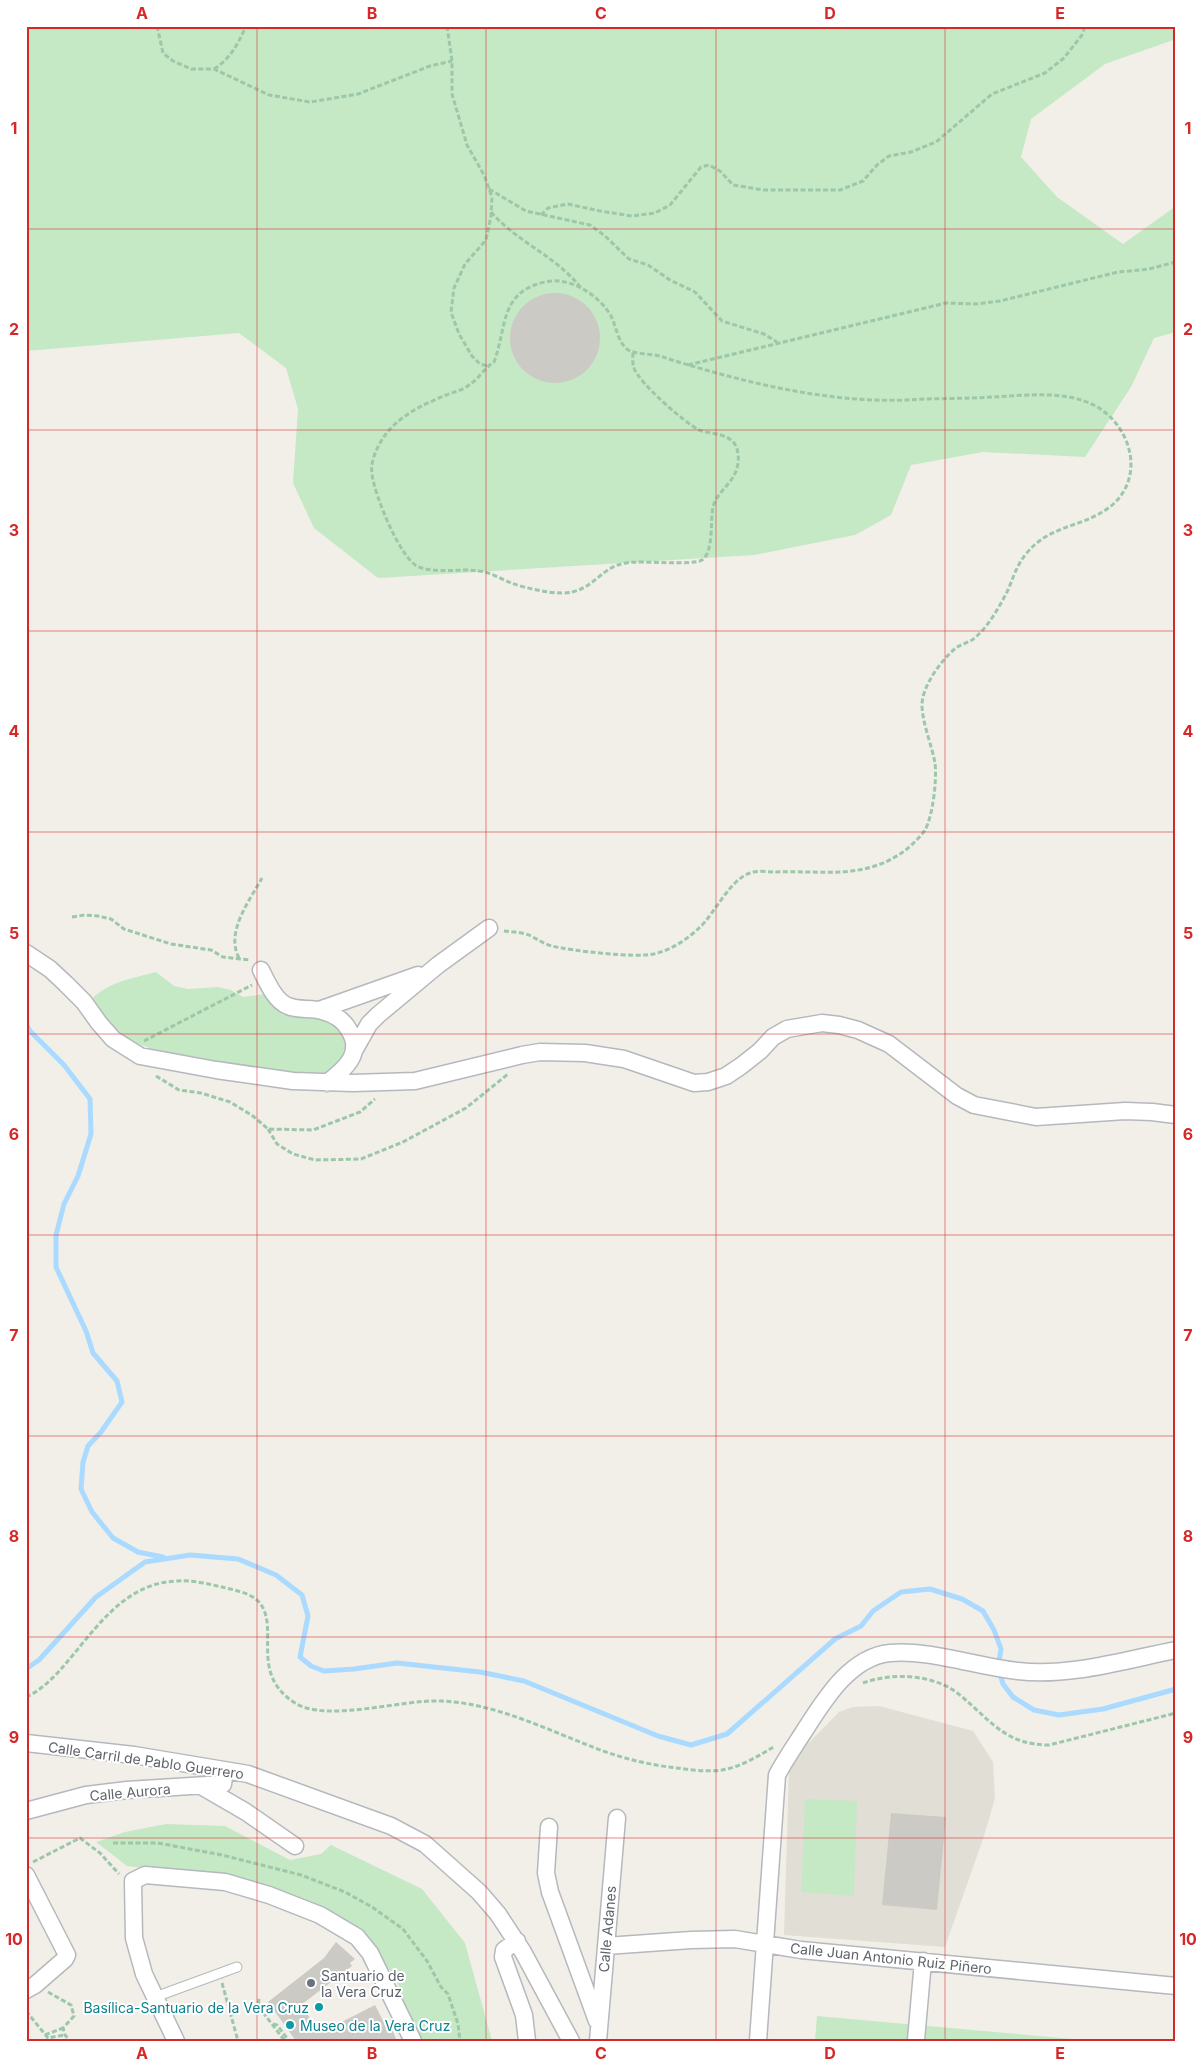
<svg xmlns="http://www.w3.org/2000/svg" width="1202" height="2067" font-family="Inter,sans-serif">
  <rect width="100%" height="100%" fill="#f1efe8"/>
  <path fill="#e1ded6" d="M879,1706L973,1731L993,1762L995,1798L984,1836L945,1947L784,1935L789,1771L796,1756L839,1712L853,1707Z"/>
  <path fill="#c5e8c5" d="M26,26H1176V39L1105,64L1031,119L1021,157L1057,197L1123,244L1176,206V332L1154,338L1131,387L1085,457L983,452L911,465L891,515L855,535L754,555L378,578L314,528L293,483L298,409L286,368L239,333L26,351Z
    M156,972L174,986L188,989L218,987L231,990L243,997L266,994L272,1003L284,1015L293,1017L325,1019L336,1023L348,1042V1050L337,1067L325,1073L279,1074L162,1053L129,1040L115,1028L91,1000C107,982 134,978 156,972Z
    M805,1799L857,1801L854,1896L801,1892Z
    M166,1824L225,1826L290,1860L321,1854L331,1845L422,1889L465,1943L492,2041H411L399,1986L370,1939L331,1915L228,1878L127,1866L96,1842L125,1832Z
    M817,2016L1095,2041H815Z"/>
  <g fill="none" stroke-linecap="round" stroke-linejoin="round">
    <path stroke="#aadaff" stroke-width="5" d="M26,1024L30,1031L64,1065L90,1099L91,1134L78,1176L64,1204L56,1235V1267L86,1331L93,1353L117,1381L122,1402L101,1432L88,1446L83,1462L81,1489L92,1512L113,1538L138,1552L163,1557
      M26,1669L39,1660L96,1597L145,1562L190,1555L238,1559L276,1575L302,1595L308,1616L300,1657L311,1666L324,1671L354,1669L397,1663L480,1672L524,1681L658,1736L691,1745L727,1734L835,1639L861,1626L873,1611L901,1592L930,1589L962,1599L983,1611L994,1630L1001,1649L998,1667L1003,1684L1013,1697L1034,1710L1059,1715L1103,1709L1176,1689"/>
  </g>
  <path fill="#cccac5" d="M510 338a45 45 0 1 1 90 0a45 45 0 1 1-90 0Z
    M891,1813L946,1817L937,1910L882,1905Z
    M336,1942L355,1959L350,1963L352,1966L301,2005L320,2033L375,2005L383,2021L388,2020L397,2041H296L268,2002L324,1958Z"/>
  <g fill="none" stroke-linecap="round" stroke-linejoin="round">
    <defs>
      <path id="lane" d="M155,1997L237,1967"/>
      <path id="street" d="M26,953L50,969L66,984L84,1002L99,1023L113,1039L140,1056L216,1070L293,1081L353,1083L415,1081L522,1055L540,1052L585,1053L624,1059L694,1083L708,1082L726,1076L741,1066L760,1051L773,1037L787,1029L822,1023L839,1025L858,1030L889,1044L957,1096L974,1105L1036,1117L1125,1111L1152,1112L1176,1115
        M261,970C267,982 275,1001 288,1006C299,1011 311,1007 322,1011C334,1014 343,1019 349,1030C364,1053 345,1069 327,1083
        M319,1010L418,975
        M355,1049L369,1024L378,1015L438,965L489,928
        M26,1743L134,1755L248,1774L391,1826L425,1844L479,1892L498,1914L523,1952L571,2041
        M203,1787L246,1812L295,1846
        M26,1811L86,1795L127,1790L223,1784L225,1771
        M549,1827L546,1873L550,1892L597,2021
        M26,1875L67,1955L65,1959L35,1985L26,1990
        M517,1941L504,1950L503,1957L524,2015L527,2041
        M606,1946L691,1940L735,1939L801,1950L1176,1986
        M916,2040L923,1961
        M176,2041L144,1974L134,1938L133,1881L145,1875L225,1882L269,1895L320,1915L357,1937L370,1953L413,2041
        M598,2041L617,1818
        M758,2041L777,1775C785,1760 794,1747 803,1733C823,1702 849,1657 890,1653C927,1649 979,1667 1018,1671C1070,1677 1125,1660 1176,1650"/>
    </defs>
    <use href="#lane" stroke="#b5b8bc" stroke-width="11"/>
    <use href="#street" stroke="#b5b8bc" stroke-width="19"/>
    <path stroke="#9cc7a9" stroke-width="3" stroke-dasharray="5 2.5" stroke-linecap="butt" d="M157,26L163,53L173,61L191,69H214L269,95L310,102L358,94L430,66L452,61
      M447,26L452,61V94L467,145L484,175L492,197L491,216L486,240L465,264L454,288L451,312L459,334L472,356L480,364L488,366
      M214,69C231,58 238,44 246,26
      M489,189L526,211L590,225L605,236L629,259L648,265L670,280L695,292L722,321L764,334L777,342
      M491,212C517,242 556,256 581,288
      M541,215L548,208L568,204L600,211L632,216L655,213L670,205L701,167L709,165L720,171L733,185L764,190H840L863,181L877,165L889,156L911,152L936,142L992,94L1045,73L1064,58L1082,35L1085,26
      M688,365L946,303L976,304L1000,301L1118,272L1149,269L1176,262
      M72,917L85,915L98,916L111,919L124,929L171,944L211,950L223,957L250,960
      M504,931C512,932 521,932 529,935C537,939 544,944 552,946C572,951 636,958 654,954C671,950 686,940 698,929C715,914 729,880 750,873C757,870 768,872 776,872C823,870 865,881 907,849C912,845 921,836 925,830C933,816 937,779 935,763C932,746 922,722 922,705C922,686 942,659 956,648C961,644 967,643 972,640C987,629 998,609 1007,592C1013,579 1016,566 1026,554C1049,525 1080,528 1107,509C1133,491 1137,460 1123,434C1096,385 1039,395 992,397C964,399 935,398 907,400C828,403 747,383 672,360C666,358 661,356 655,355C647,354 638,354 630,351C617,344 617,326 610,314C597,294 569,276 545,282C499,292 507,328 494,362C484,368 479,379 469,385C463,390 454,392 446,395C422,405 398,416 383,438C377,448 370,461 372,474C374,494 401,561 419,567C438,574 460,568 479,571C490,572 501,579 511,583C526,588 546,593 562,593C593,593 599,567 626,563C641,560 693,566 702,560C714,552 710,521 713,507C717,491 736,482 738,463C739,456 738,445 731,440C723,433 709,434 699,430C685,423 639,383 634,368C632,363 633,357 633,351
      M239,958C225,932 250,900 262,878
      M144,1041L252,985
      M156,1076L179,1090L201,1093L230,1102L253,1116L268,1129L313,1130L360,1112L375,1099
      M268,1129L277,1144L293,1154L315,1160L361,1159L403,1142L466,1108L508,1074
      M863,1683C893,1672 936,1674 961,1696C991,1721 1006,1745 1049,1745L1176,1713
      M26,1697C40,1691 51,1680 61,1669C94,1632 123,1582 178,1581C193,1580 208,1584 222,1587C234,1590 251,1593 259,1602C281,1628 248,1673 295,1703C326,1723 403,1699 441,1701C494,1703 546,1729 595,1748C621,1758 649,1765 677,1768C691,1770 707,1772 722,1770C740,1767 759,1756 775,1746
      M113,1843H158L222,1855L301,1875L345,1892L372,1907L403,1929L427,1961L441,1987L448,1994L458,2024L460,2041
      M33,1862L80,1838L100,1853L119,1874
      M222,1983L238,2041
      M48,1992L71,2005L74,2016L63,2028L65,2035L70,2041
      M259,1999L258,2006L285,2041
      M26,2011L48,2038L64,2035
      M273,2024L277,2025L289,2041
      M45,2035L63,2028"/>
    <use href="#lane" stroke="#fff" stroke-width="9"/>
    <use href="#street" stroke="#fff" stroke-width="16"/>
  </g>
  <path fill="none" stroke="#d62828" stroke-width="1" stroke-opacity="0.55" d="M257,26V2041M486,26V2041M716,26V2041M945,26V2041M26,229H1176M26,430H1176M26,631H1176M26,832H1176M26,1034H1176M26,1235H1176M26,1436H1176M26,1637H1176M26,1838H1176"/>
  <circle fill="#6b7280" stroke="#fff" stroke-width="2" cx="311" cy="1983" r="5"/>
  <g fill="#0f9aa8" stroke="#fff" stroke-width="2">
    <circle cx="319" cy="2007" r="5"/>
    <circle cx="290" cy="2025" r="5"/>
  </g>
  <g text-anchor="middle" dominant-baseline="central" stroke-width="4" stroke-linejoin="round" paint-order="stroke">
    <g font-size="14" fill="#5f6368" stroke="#fff">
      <text transform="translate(146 1760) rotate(8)">Calle Carril de Pablo Guerrero</text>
      <text transform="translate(130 1792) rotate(-5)">Calle Aurora</text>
      <text transform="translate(607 1929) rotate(-85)">Calle Adanes</text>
      <text transform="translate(891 1958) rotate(6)">Calle Juan Antonio Ruiz Piñero</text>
    </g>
    <g font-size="14" fill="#5b616d" stroke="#fff" text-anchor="start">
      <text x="321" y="1975">Santuario de<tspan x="321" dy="16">la Vera Cruz</tspan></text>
    </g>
    <g font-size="14" fill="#0d838f" stroke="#fff" text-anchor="end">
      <text x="309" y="2007">Basílica-Santuario de la Vera Cruz</text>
      <text x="300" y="2025" text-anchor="start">Museo de la Vera Cruz</text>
    </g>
  </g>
  <rect width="1202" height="2067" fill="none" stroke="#ffffff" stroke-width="55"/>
  <rect x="28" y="28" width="1146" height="2012" fill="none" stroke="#d62828" stroke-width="2"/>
  <g font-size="16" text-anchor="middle" font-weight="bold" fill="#d62828">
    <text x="142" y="19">A</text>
    <text x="372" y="19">B</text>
    <text x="601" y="19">C</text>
    <text x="830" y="19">D</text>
    <text x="1060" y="19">E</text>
    <text x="14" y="134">1</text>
    <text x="1188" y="134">1</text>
    <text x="14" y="335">2</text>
    <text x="1188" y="335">2</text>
    <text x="14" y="536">3</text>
    <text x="1188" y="536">3</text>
    <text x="14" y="737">4</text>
    <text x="1188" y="737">4</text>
    <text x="14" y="939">5</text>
    <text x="1188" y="939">5</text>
    <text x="14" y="1140">6</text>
    <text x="1188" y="1140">6</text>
    <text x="14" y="1341">7</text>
    <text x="1188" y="1341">7</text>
    <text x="14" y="1542">8</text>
    <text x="1188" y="1542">8</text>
    <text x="14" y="1743">9</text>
    <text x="1188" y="1743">9</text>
    <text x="14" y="1945">10</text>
    <text x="1188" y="1945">10</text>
    <text x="142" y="2059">A</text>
    <text x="372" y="2059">B</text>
    <text x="601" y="2059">C</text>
    <text x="830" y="2059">D</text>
    <text x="1060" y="2059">E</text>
  </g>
</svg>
